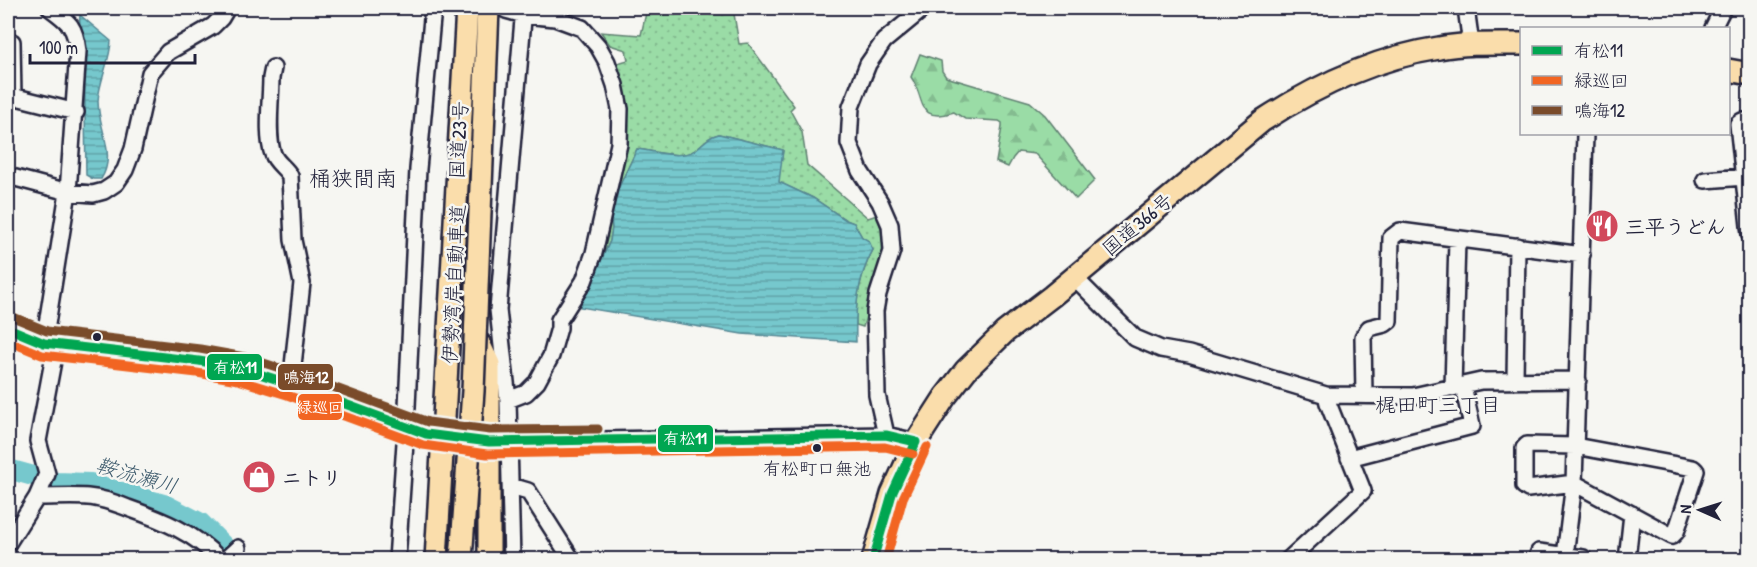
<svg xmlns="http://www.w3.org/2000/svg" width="1757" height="567" font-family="'Patrick Hand','Klee One',sans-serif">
  <defs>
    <pattern id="grass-dots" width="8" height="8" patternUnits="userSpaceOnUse" patternTransform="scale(1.5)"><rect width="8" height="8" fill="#9adca6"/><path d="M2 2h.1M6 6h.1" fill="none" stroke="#84bc90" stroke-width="1.8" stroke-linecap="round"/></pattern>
    <pattern id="forest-firs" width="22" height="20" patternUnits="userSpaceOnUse" patternTransform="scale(1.5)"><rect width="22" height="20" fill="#9adca6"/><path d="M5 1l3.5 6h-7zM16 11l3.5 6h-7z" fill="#84bc90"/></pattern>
    <pattern id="water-rules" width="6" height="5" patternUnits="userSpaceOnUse" patternTransform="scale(1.5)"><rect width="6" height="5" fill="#76c8cd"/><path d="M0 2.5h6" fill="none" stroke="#60a2a8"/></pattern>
  </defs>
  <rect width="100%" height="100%" fill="#f6f6f2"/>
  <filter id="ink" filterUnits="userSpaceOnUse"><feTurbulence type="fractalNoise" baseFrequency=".0167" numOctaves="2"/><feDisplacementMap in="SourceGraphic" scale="12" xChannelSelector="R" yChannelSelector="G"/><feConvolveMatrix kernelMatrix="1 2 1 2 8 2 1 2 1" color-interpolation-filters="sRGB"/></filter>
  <g filter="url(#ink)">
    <path fill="url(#grass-dots)" stroke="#5e7f70" stroke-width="1.5" d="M683,8H733L739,44L748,43L794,106L790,110L802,132L807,165L868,218L877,215L883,234V256L863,327L856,325C855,300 861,272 873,250L862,237L854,223L846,220L813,198L778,182L783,150L719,134C707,137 704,143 695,150C681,160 653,151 637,149L610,206L612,228L610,241L594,272L612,180L614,64L628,60L626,50L610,45L601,32L641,35L646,13Z"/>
    <path fill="url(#forest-firs)" stroke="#5e7f70" stroke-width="1.5" d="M920,54L941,61L942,71L946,77L1030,102L1045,115L1095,180L1076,199L1035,154L1018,152L1013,158L1008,167L996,162L1002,127V123L999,121L965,119L954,112C915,124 926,98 911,77Z"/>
    <path fill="url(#water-rules)" stroke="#548693" stroke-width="1.5" d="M80,15L111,41C110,62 99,81 98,101C98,128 117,154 101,179H93L86,175L84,48C83,36 78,27 80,15Z
      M719,134L783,150L779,182L813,198L846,220L854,223L862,237L869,241L873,250C857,278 855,310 856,342L742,334L580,307L582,293L601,261L610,241L612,228L610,206L637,149C653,151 681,160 695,150C704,143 707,137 719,134Z"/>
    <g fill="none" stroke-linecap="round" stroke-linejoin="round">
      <path stroke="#76c8cd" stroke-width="20" d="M8,469L55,482L91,483L164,504L201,523L238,560"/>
      <defs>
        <path id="minor" d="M1466,8L1471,44
          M506,10L524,15L555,18L582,28L598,46L607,62L615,85L620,109L619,144L594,253L584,281L559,320V328L551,356L537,382L526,393L508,400
          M1713,28L1723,8
          M8,40L12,42L13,97
          M273,68L271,78C271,97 266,137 273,154C276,163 286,168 290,176L293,240L302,283L291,384
          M8,95L76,112
          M1750,122L1742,121L1738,124L1750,235
          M8,176L68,192L93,194L104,191L116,183L125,170L133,149L150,73L168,52L213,26L221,18L227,8
          M1705,180L1744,177
          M1074,277L1135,338L1161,349L1189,354L1326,395L1413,396L1481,381L1578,380
          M8,328L44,343L199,361L241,368L291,384L406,428L426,434
          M44,343L68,192L78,51C75,26 69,22 50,8
          M1515,380L1517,246
          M1453,388L1457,240
          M1364,395L1363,337L1369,328L1385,324L1389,321L1391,238L1400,231L1582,255
          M886,435L877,395L875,311L878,294L892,251L890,225L880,202L860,171L849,143L851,107L868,64L884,41L924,8
          M489,442L886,435L916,442
          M1527,445L1575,446L1693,468L1696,471L1676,532L1672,536L1574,483L1528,489L1524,486V448Z
          M1349,458L1472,426L1463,386
          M511,486L528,491L572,560
          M37,497C54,497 72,496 88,497C102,498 115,503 128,508C162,520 195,533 220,560
          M8,543L37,497L47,474L38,441L56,345
          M1565,556L1574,483L1585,134
          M227,558L238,548
          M397,560L406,428L418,169L433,8
          M512,560L508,400L498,310L524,8
          M1288,560L1363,491L1328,403L1326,395
          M1536,560L1539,552L1583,558L1584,560
          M1627,560L1632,514"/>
        <path id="highway" d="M1728,70L1750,74
          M479,343L489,364V560
          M873,560L892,494L916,442L945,397L966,370L1005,332L1052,296L1262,121C1316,86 1374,58 1439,48C1466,43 1494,44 1522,44"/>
      </defs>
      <use href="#minor" stroke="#22223b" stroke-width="20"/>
      <use href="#highway" stroke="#22223b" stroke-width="26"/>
      <use href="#minor" stroke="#f6f6f2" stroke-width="15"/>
      <use href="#highway" stroke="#faddab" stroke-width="21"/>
      <defs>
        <path id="highway-bridge" d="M436,560L467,8
          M461,560L473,391L488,8"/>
      </defs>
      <use href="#highway-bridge" stroke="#22223b" stroke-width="26" stroke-linecap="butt"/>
      <use href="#highway-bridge" stroke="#faddab" stroke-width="21"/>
      <defs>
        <path id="bus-1" d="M8,328L44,343L199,361L241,368L291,384L426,434L489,442L886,435L916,442
          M873,560L892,494L916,442"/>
        <path id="bus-2" d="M8,341L42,355L197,373L238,380L287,395L423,445L487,454L885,447L913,454
          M886,560L903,498L927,447"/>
        <path id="bus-3" d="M13,317L47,331L200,349L245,357L295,373L428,422L490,430L598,429"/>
      </defs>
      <use href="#bus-1" stroke="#f6f6f2" stroke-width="14"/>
      <use href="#bus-2" stroke="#f6f6f2" stroke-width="14"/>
      <use href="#bus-3" stroke="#f6f6f2" stroke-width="14"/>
      <use href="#bus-1" stroke="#00a651" stroke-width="9"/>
      <use href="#bus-2" stroke="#f26522" stroke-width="9"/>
      <use href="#bus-3" stroke="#7a4b2a" stroke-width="9"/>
    </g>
  </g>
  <defs>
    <symbol id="restaurant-disc" viewBox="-11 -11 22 22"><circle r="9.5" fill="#d1495b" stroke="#f6f6f2"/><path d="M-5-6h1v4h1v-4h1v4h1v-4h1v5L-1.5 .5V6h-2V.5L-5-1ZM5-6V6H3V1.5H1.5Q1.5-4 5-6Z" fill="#fff"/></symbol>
    <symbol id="shop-disc" viewBox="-11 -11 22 22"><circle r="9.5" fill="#d1495b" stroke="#f6f6f2"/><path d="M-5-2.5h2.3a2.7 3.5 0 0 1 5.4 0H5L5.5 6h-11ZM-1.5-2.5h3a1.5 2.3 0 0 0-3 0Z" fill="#fff"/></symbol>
  </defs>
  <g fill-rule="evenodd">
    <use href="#restaurant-disc" x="1583" y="207" width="38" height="38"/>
    <use href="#shop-disc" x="240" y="458" width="38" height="38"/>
  </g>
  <g fill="#22223b" stroke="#f6f6f2" stroke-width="2">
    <circle cx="97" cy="337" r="5"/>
    <circle cx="817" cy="448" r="5"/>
  </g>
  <g text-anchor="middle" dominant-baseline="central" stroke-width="5" stroke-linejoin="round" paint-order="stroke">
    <g font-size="18" fill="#22223b" stroke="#f6f6f2">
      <text x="817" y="468">有松町口無池</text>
    </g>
    <g font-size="20" fill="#22223b" stroke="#f6f6f2">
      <text transform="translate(458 140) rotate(-87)">国道23号</text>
      <text transform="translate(1137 224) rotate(-40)">国道366号</text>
      <text transform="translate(453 284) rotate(-87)">伊勢湾岸自動車道</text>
    </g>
    <g font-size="20" font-weight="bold" fill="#22223b" stroke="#f6f6f2" text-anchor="start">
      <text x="1625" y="226">三平うどん</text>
      <text x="282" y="477">ニトリ</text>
    </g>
    <g font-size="21" fill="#22223b" stroke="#f6f6f2">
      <text x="1438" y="404">梶田町三丁目</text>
    </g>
    <g font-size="21" font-style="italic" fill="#3f5c6e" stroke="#f6f6f2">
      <text transform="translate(137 475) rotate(16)">鞍流瀬川</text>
    </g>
    <g font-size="22" fill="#22223b" stroke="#f6f6f2">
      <text x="353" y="178">桶狭間南</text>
    </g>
  </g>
  <g stroke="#f6f6f2" stroke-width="2">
    <rect x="206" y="353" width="57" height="28" rx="6" fill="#00a651"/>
    <rect x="277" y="363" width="57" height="28" rx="6" fill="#7a4b2a"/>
    <rect x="297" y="393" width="46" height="28" rx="6" fill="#f26522"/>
    <rect x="657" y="424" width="57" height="29" rx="6" fill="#00a651"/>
  </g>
  <g font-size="16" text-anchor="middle" font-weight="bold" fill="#fff">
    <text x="235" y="373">有松11</text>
    <text x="306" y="383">鳴海12</text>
    <text x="320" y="413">緑巡回</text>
    <text x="685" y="444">有松11</text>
  </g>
  <rect width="1757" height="567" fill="none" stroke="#f6f6f2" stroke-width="30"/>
  <rect x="15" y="15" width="1727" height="537" fill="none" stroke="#22223b" stroke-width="2" filter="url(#ink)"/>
  <rect x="1520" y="27" width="210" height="108" fill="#f6f6f2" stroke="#a1a1a9" stroke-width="1.5"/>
  <rect x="1532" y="46" width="30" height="9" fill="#00a651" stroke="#a1a1a9" stroke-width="1.5"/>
  <text x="1574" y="57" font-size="18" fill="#22223b">有松11</text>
  <rect x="1532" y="76" width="30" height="9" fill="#f26522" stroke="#a1a1a9" stroke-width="1.5"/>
  <text x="1574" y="87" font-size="18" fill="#22223b">緑巡回</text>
  <rect x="1532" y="106" width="30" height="9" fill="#7a4b2a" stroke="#a1a1a9" stroke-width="1.5"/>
  <text x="1574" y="117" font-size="18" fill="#22223b">鳴海12</text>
  <g transform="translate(1700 510) rotate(273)" stroke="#f6f6f2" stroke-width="4.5" paint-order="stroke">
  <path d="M0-4.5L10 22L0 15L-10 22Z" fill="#22223b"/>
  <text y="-9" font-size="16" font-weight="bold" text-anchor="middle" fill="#22223b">N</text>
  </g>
  <path d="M30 54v9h165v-9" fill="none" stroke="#22223b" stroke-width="3"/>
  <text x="39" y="54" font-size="18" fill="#22223b" stroke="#f6f6f2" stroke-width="4.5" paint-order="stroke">100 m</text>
</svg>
